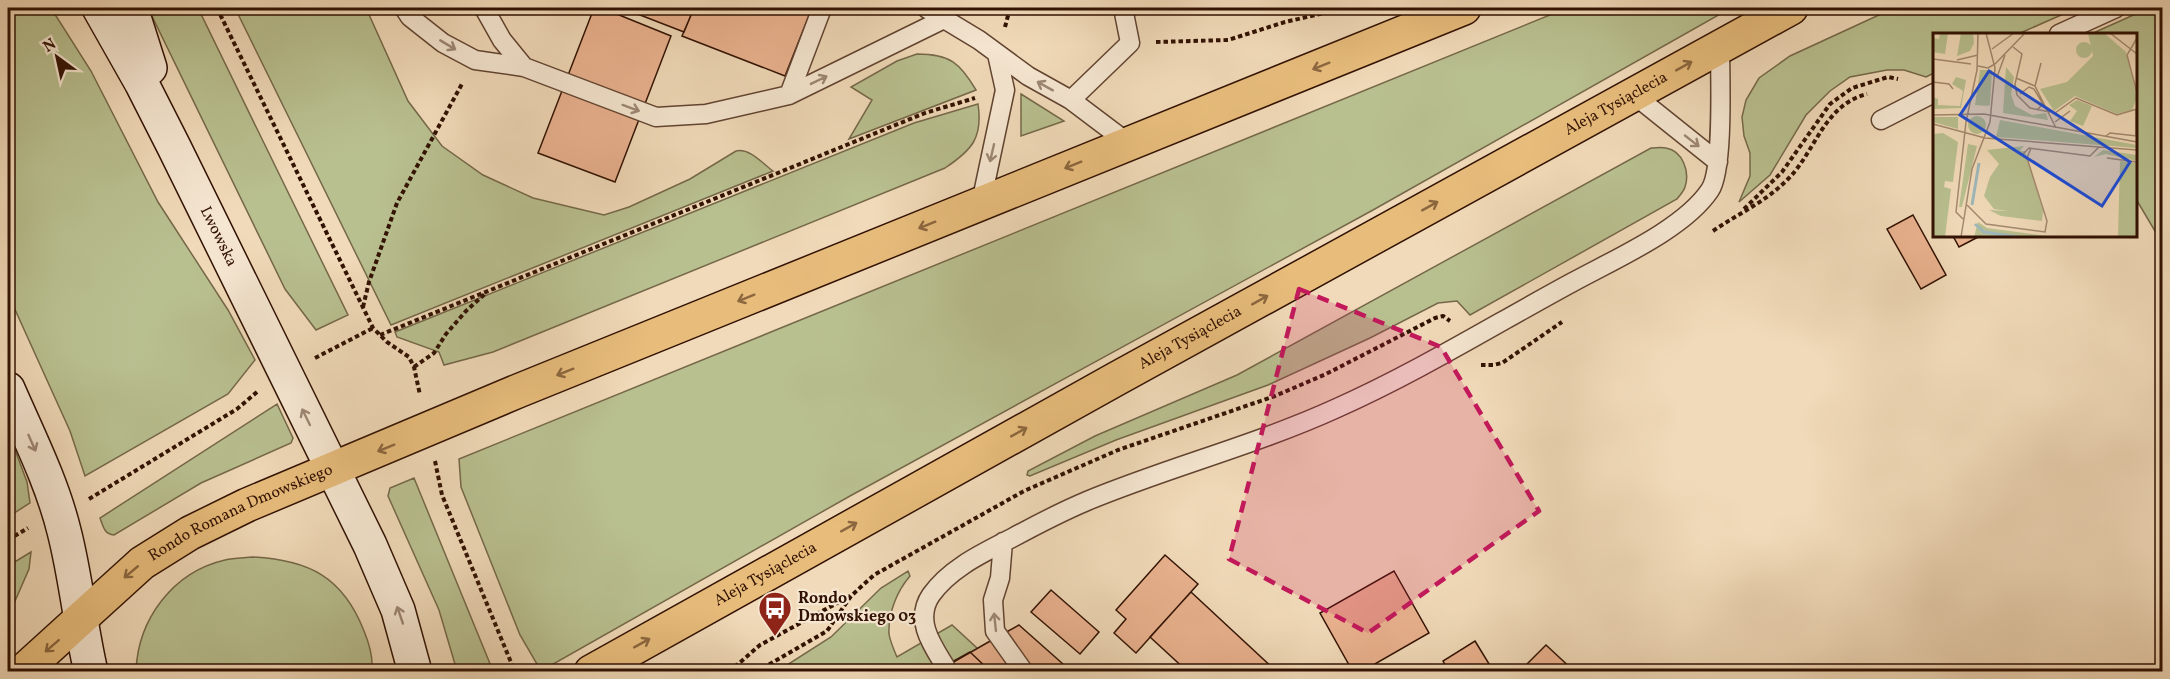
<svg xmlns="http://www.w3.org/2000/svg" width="2170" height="679" font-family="Vollkorn,serif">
  <rect width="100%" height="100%" fill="#f1dab9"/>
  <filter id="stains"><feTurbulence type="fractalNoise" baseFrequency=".00333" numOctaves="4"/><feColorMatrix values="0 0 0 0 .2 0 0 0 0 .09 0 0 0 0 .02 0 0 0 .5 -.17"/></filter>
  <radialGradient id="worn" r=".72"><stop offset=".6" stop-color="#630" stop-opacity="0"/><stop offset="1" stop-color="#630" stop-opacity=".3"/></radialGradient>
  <path fill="#b9c090" stroke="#756849" stroke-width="1.5" d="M8,8H51L91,71L158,202L228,310L255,360L228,394L85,476L70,431L8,294Z
    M148,8H198L348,315L316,330L285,289Z
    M235,8H366L408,101L442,146L483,175L533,198L604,215L629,207L690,179L736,151C750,148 762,163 773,171L391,325Z
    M1567,8H1731L1373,210L850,496L541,671L520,635L461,487L459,459Z
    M1894,8H2077L2018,34H1934V73L1926,77L1904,70H1887L1850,77L1830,91L1806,115L1770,175L1739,202L1750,176V153L1744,136L1742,117L1746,100L1759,78L1790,56Z
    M2149,8H2162V243L2136,199V34H2091Z
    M917,54C950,54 960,63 976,90L849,139L872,100L851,87L897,61Z
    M1021,94L1064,121L1021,136Z
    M978,104C983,138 972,150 945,168L493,352L444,365L439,352L397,337L395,332L914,123Z
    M1651,148C1656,148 1661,147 1666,148C1683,151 1690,172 1685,187C1684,191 1680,195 1677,199L1470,315L1457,301L1438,303L1370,338L1268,385L1116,440L1030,476L1027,475L1028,471L1095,436L1237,375Z
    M277,404L293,438L291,443L201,483L114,535C104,534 103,526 100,518Z
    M8,431L27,482L30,503L8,517Z
    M414,478L493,671H457L439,610L388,496L390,488Z
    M31,552L29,569L8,617V566Z
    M253,557C309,560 343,577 364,631C369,643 373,659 372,671H136C138,619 173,572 225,560C234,558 244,558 253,557Z
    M908,571L910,576C897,591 888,613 889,634C890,641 894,650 897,657L952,625L1002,671L776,672L831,637L881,588Z"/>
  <path fill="#eab28f" stroke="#311102" stroke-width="1.5" d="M594,8H602L671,36L615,182L538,153Z
    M622,8H694L684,32Z
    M694,8H812L785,76L682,36Z
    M1913,215L1946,275L1921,289L1887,229Z
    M1953,236H1980L1959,247Z
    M1165,555L1198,584L1136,653L1114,633L1126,619L1116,610Z
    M1394,571L1429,633L1361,672H1353L1320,613Z
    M1051,590L1099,632L1080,654L1031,612Z
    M1191,592L1277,672H1188L1150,637Z
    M1019,625L1072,672H936L992,640Z
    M1475,641L1494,672H1449L1443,661Z
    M1546,645L1575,672H1529L1524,667Z
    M970,652L991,672H936L945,666Z"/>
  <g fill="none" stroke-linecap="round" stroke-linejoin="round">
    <defs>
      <path id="lane" d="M404,8L410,17L443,43L475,60L524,67L656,117L706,114L789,95L944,19
        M484,8L502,40L524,67
        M926,8L979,40L1028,76L1071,100L1128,143
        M2059,34L2116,8
        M1633,94L1718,162
        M789,95L822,8
        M1071,100L1130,43L1123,8
        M1881,120L1934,93
        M981,203L1005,90L997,54
        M1003,542L1000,578L993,600L995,631L1024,672
        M945,666C932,645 914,620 931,595C950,568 983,553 1012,538C1036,525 1061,512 1087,501C1169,467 1256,445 1337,408C1418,372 1495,324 1573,282C1615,259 1684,229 1710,190C1724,169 1720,76 1720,46"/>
      <g id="secondary">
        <path id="s1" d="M99,8L142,84L174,147L370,545L398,610L415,672"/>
        <path d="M131,8L150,68"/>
        <path d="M8,389C28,435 52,482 64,531C76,577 80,625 91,672"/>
      </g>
      <g id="primary">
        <path id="s2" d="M22,672L142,563L190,533L247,505L518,391L1464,8"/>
        <path id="s3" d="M591,672L1116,379L1791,8"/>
      </g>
    </defs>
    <use href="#lane" stroke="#614330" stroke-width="21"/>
    <use href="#secondary" stroke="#311102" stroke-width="36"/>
    <use href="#primary" stroke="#311102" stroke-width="36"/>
    <path stroke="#311102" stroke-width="4" stroke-dasharray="4.5 3" stroke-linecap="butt" d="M217,8L373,328L387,342L409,357L414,367L420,395
      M1005,27L1010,8
      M1156,42L1228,40L1285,22L1346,8
      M1744,209L1782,172L1830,104L1852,88L1888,77L1898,79
      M1713,231C1739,213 1766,202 1789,178C1816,150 1824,105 1867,94
      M363,307L369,282L397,203L463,82
      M380,335L925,113L975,98
      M315,358L373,328
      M1481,365H1493L1502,363L1562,322
      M414,367L434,353L446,334L466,311L486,293
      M435,461L442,495L515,672
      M89,499L237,409L257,392
      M8,540L28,528
      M729,672L760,645L850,596
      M756,672L827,631L851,596L874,575L1024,491L1118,450L1275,396L1326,374L1435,318L1443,316L1450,321"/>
    <use href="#lane" stroke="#f6e7d2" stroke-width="18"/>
    <use href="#secondary" stroke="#f6e7d2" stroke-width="33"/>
    <use href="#primary" stroke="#e8bd7c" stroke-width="33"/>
  </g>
  <defs><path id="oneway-shaft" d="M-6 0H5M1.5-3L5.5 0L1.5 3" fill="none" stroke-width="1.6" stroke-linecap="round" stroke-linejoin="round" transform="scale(1.5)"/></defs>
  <g stroke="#9d8774">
    <use href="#oneway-shaft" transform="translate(448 45) rotate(31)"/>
    <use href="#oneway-shaft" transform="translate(819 80) rotate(-26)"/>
    <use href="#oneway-shaft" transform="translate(1045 86) rotate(-151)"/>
    <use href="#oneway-shaft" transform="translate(631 108) rotate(20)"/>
    <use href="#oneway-shaft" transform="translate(1692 141) rotate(38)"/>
    <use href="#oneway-shaft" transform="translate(992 153) rotate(103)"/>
    <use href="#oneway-shaft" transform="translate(306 417) rotate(-116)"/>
    <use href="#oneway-shaft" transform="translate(32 443) rotate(66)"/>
    <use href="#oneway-shaft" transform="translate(400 615) rotate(-109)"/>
    <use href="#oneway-shaft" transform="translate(995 622) rotate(-96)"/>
  </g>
  <g stroke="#8c673f">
    <use href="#oneway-shaft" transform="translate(1321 66) rotate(158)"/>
    <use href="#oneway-shaft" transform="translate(1684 66) rotate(-29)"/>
    <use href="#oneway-shaft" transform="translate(1073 165) rotate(158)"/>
    <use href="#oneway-shaft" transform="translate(1430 206) rotate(-29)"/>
    <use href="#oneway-shaft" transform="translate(927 225) rotate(158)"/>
    <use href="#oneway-shaft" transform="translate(746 298) rotate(158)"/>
    <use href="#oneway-shaft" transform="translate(1260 300) rotate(-29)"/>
    <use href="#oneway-shaft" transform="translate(565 372) rotate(158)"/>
    <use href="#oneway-shaft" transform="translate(1019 432) rotate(-29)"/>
    <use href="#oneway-shaft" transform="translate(386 448) rotate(158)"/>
    <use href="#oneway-shaft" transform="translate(849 527) rotate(-29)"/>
    <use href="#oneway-shaft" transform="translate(131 572) rotate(140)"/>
    <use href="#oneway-shaft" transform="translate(642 643) rotate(-29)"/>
    <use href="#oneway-shaft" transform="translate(52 646) rotate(139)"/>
  </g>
  <path fill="#c2185b" fill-opacity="0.2" stroke="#c2185b" stroke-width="4.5" stroke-dasharray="12 8" stroke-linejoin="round" d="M1299,289L1441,347L1539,511L1368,633L1229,559Z"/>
  <defs>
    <symbol id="bus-pin" viewBox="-11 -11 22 30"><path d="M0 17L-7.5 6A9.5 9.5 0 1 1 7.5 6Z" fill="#8f2418" stroke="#f6e7d2"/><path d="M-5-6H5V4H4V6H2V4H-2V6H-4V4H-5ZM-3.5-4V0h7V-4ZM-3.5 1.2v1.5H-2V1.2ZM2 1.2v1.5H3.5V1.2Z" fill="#fff"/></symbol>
  </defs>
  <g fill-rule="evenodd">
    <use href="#bus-pin" x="756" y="589" width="38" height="52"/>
  </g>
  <g text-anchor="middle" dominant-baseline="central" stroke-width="4.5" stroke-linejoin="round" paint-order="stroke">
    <g font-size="16" fill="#311102" stroke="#f6e7d2">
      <text stroke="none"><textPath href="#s3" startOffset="1172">Aleja Tysiąclecia</textPath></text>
      <text stroke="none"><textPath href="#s1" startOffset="258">Lwowska</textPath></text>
      <text stroke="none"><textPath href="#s3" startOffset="686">Aleja Tysiąclecia</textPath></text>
      <text stroke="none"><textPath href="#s2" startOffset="273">Rondo Romana Dmowskiego</textPath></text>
      <text stroke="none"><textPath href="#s3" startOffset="200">Aleja Tysiąclecia</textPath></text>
    </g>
    <g font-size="16" font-weight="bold" fill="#311102" stroke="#f6e7d2" text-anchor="start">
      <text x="798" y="599">Rondo<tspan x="798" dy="18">Dmowskiego 03</tspan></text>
    </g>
  </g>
  <g transform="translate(1933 33)">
    <rect width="204" height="204" fill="#f1dab9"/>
    <path d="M7,0H15L12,21L0,19V5L6,6ZM28,0H40L41,10L37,18L24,23ZM155,0H171L193,19L204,65L199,77L184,81L142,63L121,78L107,56L134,49L160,23ZM143 17a8 8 0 1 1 16 0a8 8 0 1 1-16 0ZM73,34L81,44L78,61L82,73L99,82L113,80L115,87L70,80ZM47,37H59L57,72L54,73L42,72ZM23,44L33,47L28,75L0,76V64L5,66V72L27,73L30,58L19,51ZM144,67L159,73L150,93L137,88L144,78L136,72ZM35 92a9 9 0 1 1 18 0a9 9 0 1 1-18 0ZM0,84H25V96L0,89ZM67,87L204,112V115L63,104ZM10,100L25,109L20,149L12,148L11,154L18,156L12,204H0V101ZM35,111L44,113L29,174H26ZM91,113L87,118H92L110,178L109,188L68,183L56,177L75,178L61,176L51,163L57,144L66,131L54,117ZM170,117L204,122V128L173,121L161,124ZM187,128L204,130V204H185ZM45,189L54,195L121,204H41Z" fill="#b9c090"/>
    <path fill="none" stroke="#9fb8ba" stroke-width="3" d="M39,172L46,130M42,191L51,199L86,204"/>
    <path fill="none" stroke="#a48a70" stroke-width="1.5" d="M177,0L204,21M204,5L194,22L204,60M80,14L89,21L82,51L84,62L97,75L117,79M59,16L81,0M0,26L38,31M24,27L45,22M62,31L92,0M45,33L55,35L62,31M64,44L72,22M83,45L102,53L123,95M0,49L16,51L20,56M102,53L108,30M87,61L96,54L101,56L110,71L104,77M203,77V103M122,80L143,65L184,82L204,76M0,82L51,81L204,109M122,89L137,78M0,91L52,105L204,117M173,103L177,100L204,103M90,121L96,115L157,123L166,114M174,125L204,129M34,172L53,191L112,199L114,188L94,125L98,115M30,186L23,179L33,89L44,37L45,0M28,204L39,136L57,89L62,35L53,0"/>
    <path fill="#1d4ed8" fill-opacity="0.15" stroke="#1d4ed8" stroke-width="3" d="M56,38L197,129L169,173L27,82Z"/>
    <rect width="204" height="204" fill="none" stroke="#311102" stroke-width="3"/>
  </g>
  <rect width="2170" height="679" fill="none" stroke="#f1dab9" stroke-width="30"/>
  <rect x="9" y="9" width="2152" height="661" fill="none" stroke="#311102" stroke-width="3"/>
  <rect x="15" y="15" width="2140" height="649" fill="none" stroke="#311102" stroke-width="1.5"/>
  <g transform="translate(57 57) rotate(327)" stroke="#f6e7d2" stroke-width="4.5" paint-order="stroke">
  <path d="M0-4.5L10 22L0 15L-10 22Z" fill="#311102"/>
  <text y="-9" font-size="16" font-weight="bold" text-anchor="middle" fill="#311102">N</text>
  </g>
  <rect width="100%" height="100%" filter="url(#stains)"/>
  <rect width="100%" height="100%" fill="url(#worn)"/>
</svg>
